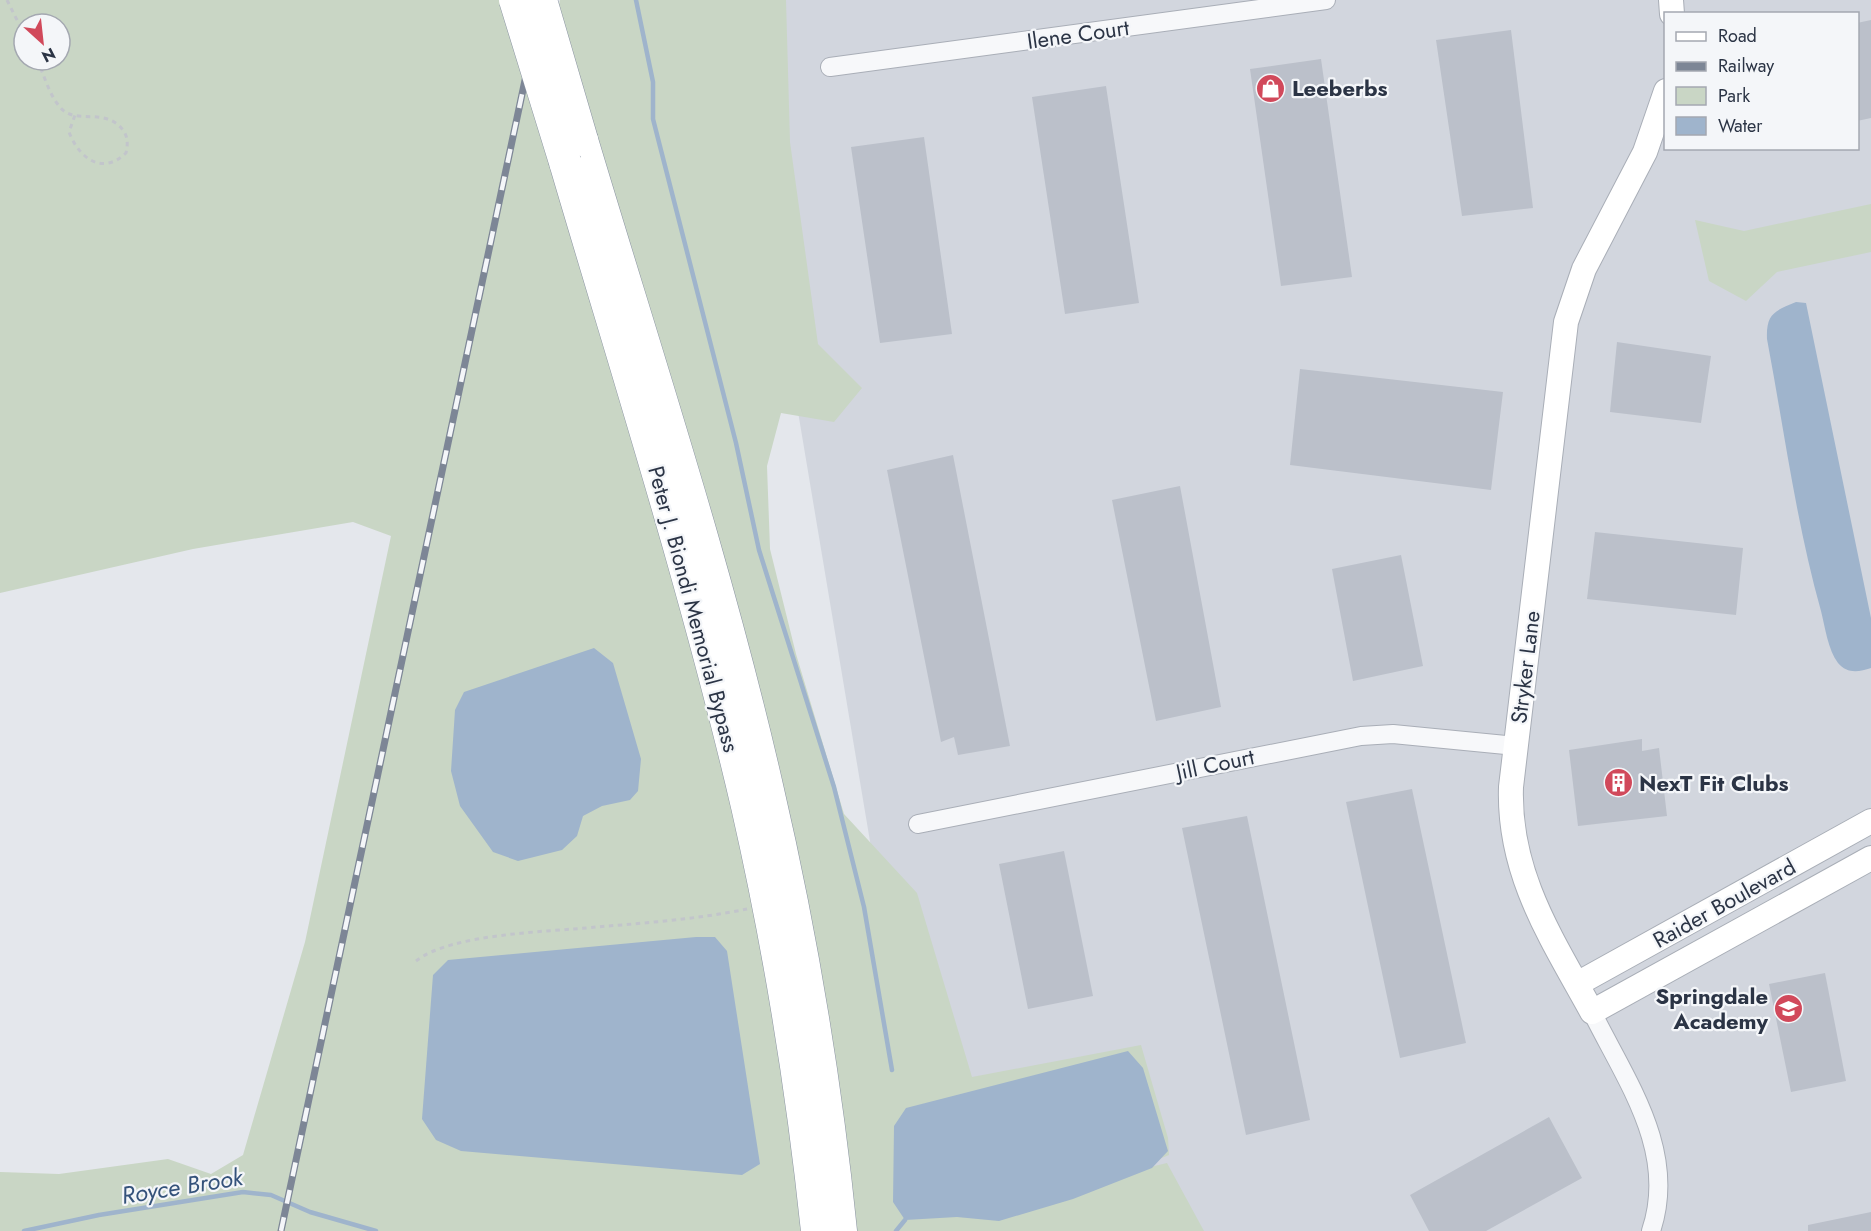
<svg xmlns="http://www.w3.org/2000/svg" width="1871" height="1231" font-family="Jost,sans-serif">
  <rect width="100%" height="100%" fill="#e4e7ec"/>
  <path fill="#d2d6de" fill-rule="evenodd" d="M729,0H1871V1231H1016L910,1080ZM1666,14H1858V148H1666Z"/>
  <path fill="#c9d6c5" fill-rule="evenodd" d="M0,0H502L536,109L560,0H786L790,142L818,344L862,388L834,422L781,413L767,466L770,549L796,654L844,814L917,893L972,1077L1141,1045L1168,1138L1169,1155L1125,1173L1167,1163L1204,1231H0V1172L59,1174L168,1159L211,1174L243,1155L305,942L391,536L353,522L193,549L0,593ZM24,24H60V60H24Z
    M1871,204V252L1777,272L1746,301L1709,281L1695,220L1744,231Z"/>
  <path fill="#9fb4cc" d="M1796,302L1806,303L1871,618V668C1859,672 1847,674 1838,663C1828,650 1825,627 1821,611C1796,522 1784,429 1767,339C1766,314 1774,311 1796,302Z
    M594,648L613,663L641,759L638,791L630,800L602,806L583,816L577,836L562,850L518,861L493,852L460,806L451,771L455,710L464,692Z
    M696,937H715L727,951L760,1164L742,1175L461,1151L436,1140L422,1119L433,975L448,960Z
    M1128,1051L1143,1068L1168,1151L1152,1168L1073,1199L999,1221L957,1217L905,1220L893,1202L894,1126L906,1108Z"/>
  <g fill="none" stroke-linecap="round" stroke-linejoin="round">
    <path stroke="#9fb4cc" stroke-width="4.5" d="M636,0L653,82V119L736,443L759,550L834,787L864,907L892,1070
      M24,1231L99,1215L243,1192L271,1195L310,1212L376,1231
      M896,1231L905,1220"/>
  </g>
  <path fill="#bbc0ca" d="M1871,20V118L1857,121V23Z
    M1511,30L1533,208L1462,216L1436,40Z
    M1321,59L1352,277L1281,286L1250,69Z
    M1106,86L1139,303L1065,314L1032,97Z
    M924,137L952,334L880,343L851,147Z
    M1617,342L1711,356L1701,423L1610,412Z
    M1300,369L1503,392L1491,490L1290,465Z
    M953,455L1010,746L958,755L954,737L941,742L887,470Z
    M1180,486L1221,707L1156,721L1112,500Z
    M1595,532L1743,548L1736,615L1587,599Z
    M1401,555L1423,666L1353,681L1332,569Z
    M1642,739V751L1659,748L1667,816L1578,826L1569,750Z
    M1412,789L1466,1043L1400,1058L1346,802Z
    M1247,816L1310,1120L1246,1135L1182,828Z
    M1064,851L1093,996L1028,1009L999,864Z
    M1825,973L1846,1081L1791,1092L1769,984Z
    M1549,1117L1582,1178L1486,1231H1429L1410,1195Z
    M1871,1212V1231H1808V1225Z"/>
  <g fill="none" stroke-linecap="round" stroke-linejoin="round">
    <defs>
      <path id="street" d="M830,67L1326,0
        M918,824L1361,736L1393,734L1516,746
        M1592,1012C1626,1081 1678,1151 1651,1231"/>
      <path id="secondary" d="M1671,0L1672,14
        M1666,91L1645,152L1584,269L1566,322L1511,787C1508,874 1552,939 1592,1012L1871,858
        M1577,984L1871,821"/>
      <path id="highway" d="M582,140C646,354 717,567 767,786C801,932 826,1081 841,1231
        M565,162C628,376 696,588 747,806C779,946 802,1088 817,1231"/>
    </defs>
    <use href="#street" stroke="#a9aeb7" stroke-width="20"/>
    <use href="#secondary" stroke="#a9aeb7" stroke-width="26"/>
    <use href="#highway" stroke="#8b94a3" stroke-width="33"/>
    <path stroke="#c2c5cb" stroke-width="3" stroke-dasharray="4.5 4.5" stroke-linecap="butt" d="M7,0L24,34
      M37,60C44,74 49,95 60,107C75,126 104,106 123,130C128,137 128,144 126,153C102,176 79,158 69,132L75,115
      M416,961C452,933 549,932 596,927C646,923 698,919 747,909"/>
    <use href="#street" stroke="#f7f8fa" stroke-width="18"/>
    <use href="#secondary" stroke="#fff" stroke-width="24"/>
    <use href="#highway" stroke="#fff" stroke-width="32"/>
    <defs>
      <path id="rail" d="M281,1231L542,0"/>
    </defs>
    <use href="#rail" stroke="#7d8696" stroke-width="7"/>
    <use href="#rail" stroke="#f4f6f9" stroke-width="4.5" stroke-dasharray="14" stroke-linecap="butt"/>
    <defs>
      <path id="highway-bridge" d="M515,0L565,162
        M541,0L582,140"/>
    </defs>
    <use href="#highway-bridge" stroke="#8b94a3" stroke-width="33" stroke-linecap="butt"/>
    <use href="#highway-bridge" stroke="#fff" stroke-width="32"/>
  </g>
  <defs>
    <symbol id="shop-disc" viewBox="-11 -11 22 22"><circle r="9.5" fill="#d1495b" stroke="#f4f6f9"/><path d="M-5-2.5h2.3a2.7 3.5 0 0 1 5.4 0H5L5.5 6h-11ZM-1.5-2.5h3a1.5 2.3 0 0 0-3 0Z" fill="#fff"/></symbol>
    <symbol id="building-disc" viewBox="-11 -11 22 22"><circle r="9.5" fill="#d1495b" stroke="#f4f6f9"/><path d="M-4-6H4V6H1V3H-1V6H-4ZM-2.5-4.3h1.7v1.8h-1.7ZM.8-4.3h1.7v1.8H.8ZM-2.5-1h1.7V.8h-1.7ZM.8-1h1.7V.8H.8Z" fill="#fff"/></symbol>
    <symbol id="school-disc" viewBox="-11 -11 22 22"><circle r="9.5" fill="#d1495b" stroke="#f4f6f9"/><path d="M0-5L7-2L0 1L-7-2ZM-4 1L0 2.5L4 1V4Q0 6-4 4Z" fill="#fff"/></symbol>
  </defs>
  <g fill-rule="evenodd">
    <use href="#shop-disc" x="1254" y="72" width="33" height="33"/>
    <use href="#building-disc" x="1602" y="766" width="33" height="33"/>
    <use href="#school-disc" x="1772" y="992" width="33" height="33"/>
  </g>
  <g text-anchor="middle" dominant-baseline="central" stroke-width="4.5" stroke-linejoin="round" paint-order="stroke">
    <g font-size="22" fill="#2b3445" stroke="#f4f6f9">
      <text transform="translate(1078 34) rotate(-8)">Ilene Court</text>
      <text transform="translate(694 609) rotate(75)">Peter J. Biondi Memorial Bypass</text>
      <text transform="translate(1525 667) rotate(-83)">Stryker Lane</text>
      <text transform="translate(1215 764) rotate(-12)">Jill Court</text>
      <text transform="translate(1724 903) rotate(-29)">Raider Boulevard</text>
    </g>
    <g font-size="22" font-weight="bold" fill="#2b3445" stroke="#f4f6f9" text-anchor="start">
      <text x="1292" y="88">Leeberbs</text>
      <text x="1639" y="783">NexT Fit Clubs</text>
      <text x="1768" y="996" text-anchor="end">Springdale<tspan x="1768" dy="25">Academy</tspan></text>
    </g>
    <g font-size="24" font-style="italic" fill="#34527a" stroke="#f4f6f9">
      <text transform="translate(182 1186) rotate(-9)">Royce Brook</text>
    </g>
  </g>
  <rect x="1664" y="12" width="195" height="138" fill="#f4f6f9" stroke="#a4a8b1" stroke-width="1.5"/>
  <rect x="1676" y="32" width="30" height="9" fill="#ffffff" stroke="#a4a8b1" stroke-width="1.5"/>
  <text x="1718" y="42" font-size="18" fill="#2b3445">Road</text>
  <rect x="1676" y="62" width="30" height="9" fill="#7d8696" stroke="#a4a8b1" stroke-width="1.5"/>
  <text x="1718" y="72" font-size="18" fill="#2b3445">Railway</text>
  <rect x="1676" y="87" width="30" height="18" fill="#c9d6c5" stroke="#a4a8b1" stroke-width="1.5"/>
  <text x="1718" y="102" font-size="18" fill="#2b3445">Park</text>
  <rect x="1676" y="117" width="30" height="18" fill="#9fb4cc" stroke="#a4a8b1" stroke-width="1.5"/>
  <text x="1718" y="132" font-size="18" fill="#2b3445">Water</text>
  <g transform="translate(42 42) rotate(153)"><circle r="28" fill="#f4f6f9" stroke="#a4a8b1" stroke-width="1.5"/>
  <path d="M0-4.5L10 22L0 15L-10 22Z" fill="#d1495b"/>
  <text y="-9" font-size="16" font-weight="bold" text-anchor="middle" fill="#2b3445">N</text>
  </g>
</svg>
